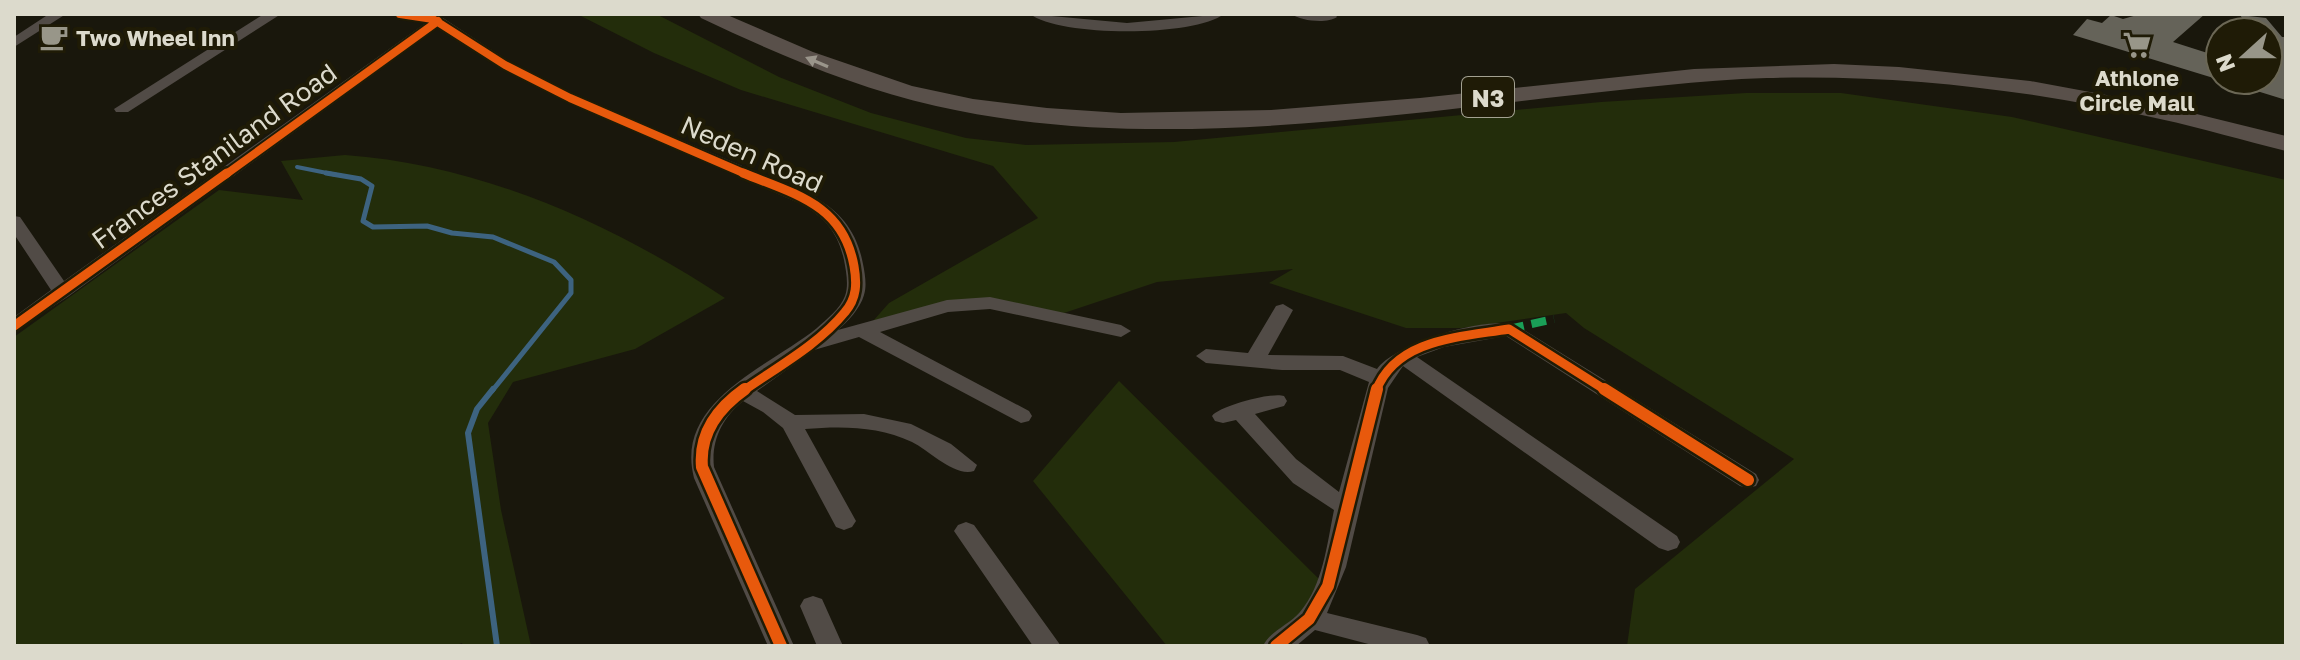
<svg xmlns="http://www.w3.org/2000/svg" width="2300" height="660" font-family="'Golos Text',sans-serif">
  <rect width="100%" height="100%" fill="#19170c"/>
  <path fill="#232d0b" d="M577,14H656L779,77L871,113L966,138L1026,145L1174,142L1601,102L1746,93H1841L2012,117L2286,180V646H1627L1635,589L1794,459L1584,328L1566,313L1462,328H1406L1269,283L1293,269L1157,282L1064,313L1000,305L961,307L865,330L889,303L1038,218L993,166L741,90L654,53Z
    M345,155C482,165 611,223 725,298L635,349L513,382L488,423L501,510L531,646H463L462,643L454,646H14V337L219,190L303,200L281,161Z
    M1119,381L1321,581L1306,614L1266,646H1167L1033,481Z"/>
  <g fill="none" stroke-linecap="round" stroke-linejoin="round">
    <path stroke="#3d6380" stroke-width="4" d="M297,167L337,175"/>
    <path stroke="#3d6380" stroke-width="5" d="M326,173L361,179L372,186L363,221L373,227L427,226L452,233L493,237L554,262L571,280V293L492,391"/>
    <path stroke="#3d6380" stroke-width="6" d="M493,389L477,409L468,433L497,646"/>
  </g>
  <path fill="#656359" d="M2205,14L2173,42L2220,57V80L2073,35L2087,19L2102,23L2111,15L2123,19L2137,15Z
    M2240,15L2266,18L2282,37H2286V100L2231,83L2232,80H2268V32H2252Z"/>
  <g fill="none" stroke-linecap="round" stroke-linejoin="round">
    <path fill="#514b46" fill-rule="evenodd" d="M49,14H66L14,47V37Z
      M264,14H281L128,112H116L114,109Z
      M393,14H428L443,18L510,62L575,95L813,196C842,213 857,232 863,264C865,274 867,286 864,295C860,309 848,321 838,330L947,300L990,297L1121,325L1131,331L1121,337L990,309L948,312L880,332L1029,411L1032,416L1029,421L1021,423L859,337L814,350L757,391L795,415L864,414L911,424L951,444L977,465L974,471C954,477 930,451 912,442C878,426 842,426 805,429L856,521L852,527L844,530L836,527L783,428L763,412L743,401C722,418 711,441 714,467L794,646H768L694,478C674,401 769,367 817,328C827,319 840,309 845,296C849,285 846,271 844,260C838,232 825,218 801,204L565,101L500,68L437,28L69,296L14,332V317L51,290L14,234V216L20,217L64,281L427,22L400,18Z
      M1030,14L1127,23L1224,14C1195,37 1059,37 1030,14Z
      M1291,14H1335L1337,17C1327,24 1301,21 1291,14Z
      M1283,304L1293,310L1268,355L1343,356L1377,369C1396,343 1485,316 1516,325L1756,474L1759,480L1756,486L1748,488L1740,486L1506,336L1444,347L1417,357L1677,536L1680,542L1677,548L1668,551L1659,548L1403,366L1388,388L1346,567L1327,613L1417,635L1426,638L1430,646H1376L1315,630L1296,646H1263C1270,631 1289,625 1300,612C1323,585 1327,544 1334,510L1293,483L1236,420L1223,423L1215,421L1212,416C1220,406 1271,392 1284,396L1287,401L1284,406L1255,414L1296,459L1339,492L1369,382L1340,370H1282L1206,363L1196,356L1206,349L1248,353L1276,306Z
      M966,522L974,525L1061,646H1033L954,531L958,525Z
      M813,596L822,599L843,646H817L800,606L804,599Z"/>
    <path fill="#59504a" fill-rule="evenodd" d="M698,14H725L813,52L912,86L973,99L1047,108L1121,113L1271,110L1420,98L1694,69L1834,64L1899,67L2030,81L2160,105L2286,136V151C2244,141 2203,128 2160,119C2032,90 1899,74 1767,78C1699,80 1632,89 1565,96C1362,119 1138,152 936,106C853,87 777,54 701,18Z"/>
    <path stroke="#1a9f57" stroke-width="8" stroke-dasharray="15 8" stroke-linecap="butt" d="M1509,329L1554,319"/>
    <defs>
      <path id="cycleway-far2" d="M400,14L433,19L505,65L570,98L748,175
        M225,175L438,21"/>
      <path id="cycleway-far1" d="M14,326L227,173
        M743,391C777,367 818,345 845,312C857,298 857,283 854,266C843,204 794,194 743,173
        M1376,391C1396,338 1462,337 1509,329L1607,391"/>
      <path id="cycleway" d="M745,389C718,408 699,433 702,467L781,646
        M1604,389L1748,480
        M1276,646L1309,619L1328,586L1377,389"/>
    </defs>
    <use href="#cycleway-far2" stroke="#1f1b06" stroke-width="12"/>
    <use href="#cycleway-far1" stroke="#1f1b06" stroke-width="14"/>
    <use href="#cycleway" stroke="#1f1b06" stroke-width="17"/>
    <use href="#cycleway-far2" stroke="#e8590c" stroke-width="8"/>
    <use href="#cycleway-far1" stroke="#e8590c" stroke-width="9"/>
    <use href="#cycleway" stroke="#e8590c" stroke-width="12"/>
  </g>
  <defs><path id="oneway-solid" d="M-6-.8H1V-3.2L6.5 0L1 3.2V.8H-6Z" transform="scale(2)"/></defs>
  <use fill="#9a958b" href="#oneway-solid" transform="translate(817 62) rotate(-157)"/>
  <defs>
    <symbol id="cafe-bare" viewBox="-9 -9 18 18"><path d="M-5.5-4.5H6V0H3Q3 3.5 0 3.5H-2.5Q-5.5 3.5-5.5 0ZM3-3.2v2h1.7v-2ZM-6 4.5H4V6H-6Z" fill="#989689" stroke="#1f1b06" stroke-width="2.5" paint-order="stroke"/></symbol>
    <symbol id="supermarket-bare" viewBox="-9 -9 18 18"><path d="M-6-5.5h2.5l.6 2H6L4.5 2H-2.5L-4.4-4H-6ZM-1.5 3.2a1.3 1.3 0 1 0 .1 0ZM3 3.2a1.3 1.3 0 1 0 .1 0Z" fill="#989689" stroke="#1f1b06" stroke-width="2.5" paint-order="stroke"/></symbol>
  </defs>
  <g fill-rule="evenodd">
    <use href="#cafe-bare" x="34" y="17" width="40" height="40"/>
    <use href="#supermarket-bare" x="2117" y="25" width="40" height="40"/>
  </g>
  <g text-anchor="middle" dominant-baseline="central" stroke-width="8" stroke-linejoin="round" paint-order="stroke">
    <g font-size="22" font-weight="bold" fill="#dcdacc" stroke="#1f1b06" text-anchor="start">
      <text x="76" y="37">Two Wheel Inn</text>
      <text x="2137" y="77" text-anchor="middle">Athlone<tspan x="2137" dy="25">Circle Mall</tspan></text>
    </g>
    <rect fill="#1f1b06" stroke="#a3a191" stroke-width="2" x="1462" y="77" width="52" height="40" rx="6"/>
    <g font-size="24" font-weight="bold" fill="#dcdacc">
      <text x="1488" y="97">N3</text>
    </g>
    <g font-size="26" fill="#dcdacc" stroke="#1f1b06">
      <text transform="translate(752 154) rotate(24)">Neden Road</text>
      <text transform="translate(214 156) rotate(-36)">Frances Staniland Road</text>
    </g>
  </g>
  <rect width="2300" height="660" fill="none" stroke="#dcdacc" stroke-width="32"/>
  <g transform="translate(2244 56) rotate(249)"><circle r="38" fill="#1f1b06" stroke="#6b6755" stroke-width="2"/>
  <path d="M0-6L14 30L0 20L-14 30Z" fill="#989689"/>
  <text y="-12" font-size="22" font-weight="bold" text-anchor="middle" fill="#dcdacc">N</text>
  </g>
</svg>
